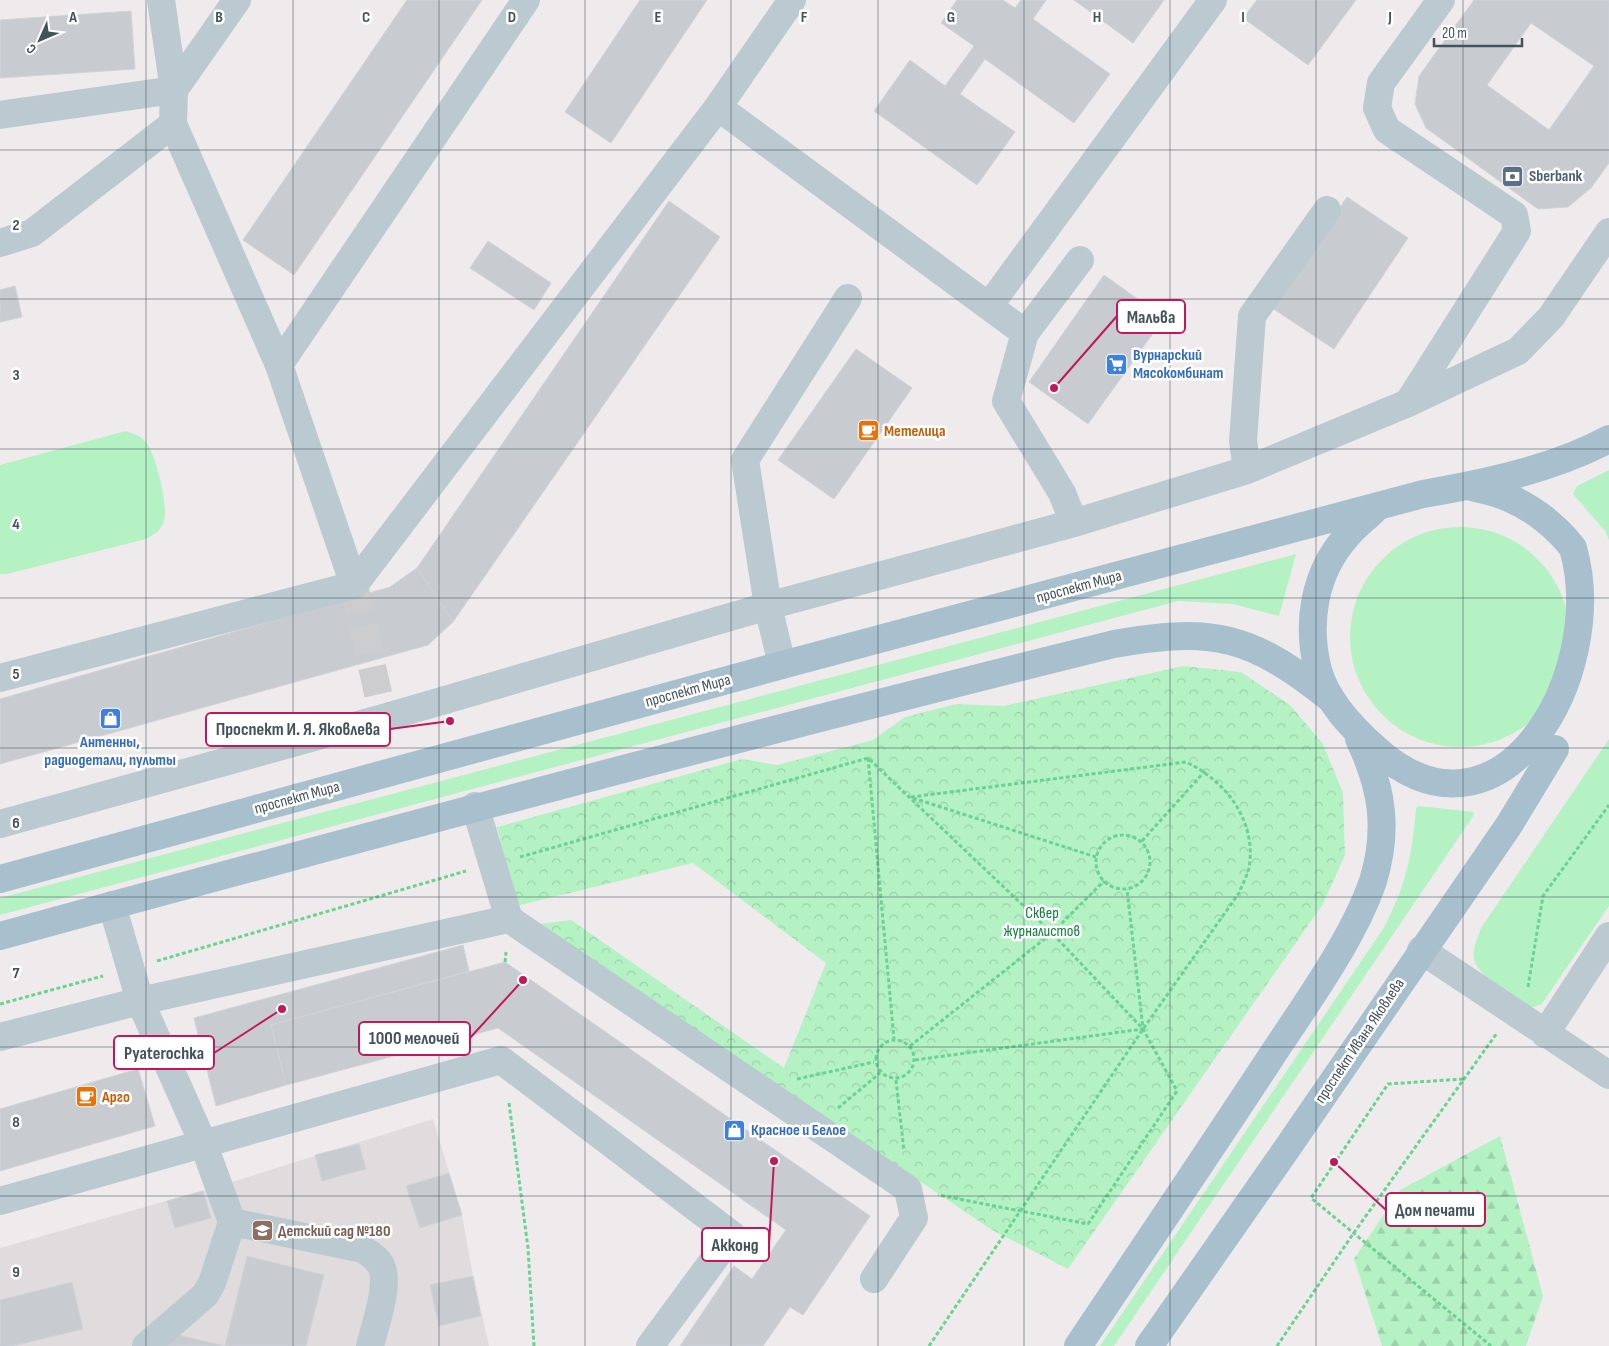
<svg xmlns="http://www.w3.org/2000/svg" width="1609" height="1346" font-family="'Sofia Sans Condensed',sans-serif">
  <defs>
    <pattern id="forest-firs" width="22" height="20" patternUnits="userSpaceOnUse" patternTransform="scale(1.25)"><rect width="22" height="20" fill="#b4f2c4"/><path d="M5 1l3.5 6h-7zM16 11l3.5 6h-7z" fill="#9cd1ab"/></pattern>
    <pattern id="park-crowns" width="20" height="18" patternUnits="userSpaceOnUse" patternTransform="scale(1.25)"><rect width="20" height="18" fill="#b4f2c4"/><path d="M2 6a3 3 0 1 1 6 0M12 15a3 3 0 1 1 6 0" fill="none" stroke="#9cd1ab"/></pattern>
  </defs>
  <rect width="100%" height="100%" fill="#efebec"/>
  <path fill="#e0dcde" d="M433,1119L462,1215L473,1276L489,1346H0V1248L219,1186Z"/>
  <path fill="#b4f2c4" d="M126,431C134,434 140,435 146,442C156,454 170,510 163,524C160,531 153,535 146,539L7,574H0V465Z
    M1609,470V540L1605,531L1573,494L1577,486Z
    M1350 637a110 110 0 1 1 220 0a110 110 0 1 1-220 0Z
    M1296,554L1279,616L1233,604L1178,601L0,915V898Z
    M1609,739V906L1541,1005C1538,1005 1536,1007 1533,1007C1518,1007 1476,973 1474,959C1472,948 1478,938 1481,928Z
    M1419,806L1473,812L1474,815L1114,1346H1100L1383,929C1406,886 1412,857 1416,808Z"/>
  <path fill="url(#forest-firs)" d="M1500,1136L1543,1296L1526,1346H1382L1354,1259L1400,1190Z"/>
  <path fill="url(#park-crowns)" d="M1183,666L1241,672L1290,705L1323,744L1343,793L1345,855L1323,904L1068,1269L992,1230L540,924L571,920L784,1068L826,963L693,863L516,906L497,827L742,759L777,765L873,740L905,717L956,704L1004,706Z"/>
  <path fill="#c8ccd1" stroke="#cfd3d8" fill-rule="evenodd" d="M407,0H482L294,275L243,240Z
    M640,0H707L611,143L565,112Z
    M957,0H1003L1015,8L1021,0H1046L1033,19L1110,74L1074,123L985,59L960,94L1015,132L977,185L874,111L910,60L945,86L974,46L941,23Z
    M1074,0H1164L1133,43Z
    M1257,0H1356L1308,65L1243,18Z
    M1474,0H1609V163L1591,188L1568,207L1538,209L1426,128L1415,104L1419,76ZM1531,23L1594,66L1549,130L1487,85Z
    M131,11L135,69L0,78V20Z
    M1347,197L1408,238L1334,349L1272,308Z
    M669,201L720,237L453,622L417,568Z
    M488,241L551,283L534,310L470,268Z
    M1104,275L1164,318L1088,424L1029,382Z
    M15,286L22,317L0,322V290Z
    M856,349L912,388L834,499L778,460Z
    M417,568L453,622L428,645L0,764V699L390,587Z
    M463,945L469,971L271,1025L286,1085L216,1106L194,1018Z
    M505,962L870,1216L803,1315L790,1307L763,1346H680L734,1266L752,1279L786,1230L498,1028L286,1085L271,1025Z
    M138,1069L155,1126L0,1171V1109Z
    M359,1144L366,1169L322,1181L315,1155Z
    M449,1173L462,1215L420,1228L406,1186Z
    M203,1191L211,1218L175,1228L167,1201Z
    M247,1256L324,1275L306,1346H167L170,1333L225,1346Z
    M473,1276L481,1316L439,1326L430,1285Z
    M72,1282L83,1329L13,1346H0V1300Z"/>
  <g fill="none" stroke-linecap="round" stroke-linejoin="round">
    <path stroke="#cdcccf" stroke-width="28" stroke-dasharray="28 14" stroke-linecap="butt" d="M354,585L381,707"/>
    <path stroke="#6ad392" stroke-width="3" stroke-dasharray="4 2.5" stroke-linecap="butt" d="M868,758L894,1039
      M911,797L1186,762C1226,781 1257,821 1249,868C1247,876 1242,885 1239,893L1143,1029L929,1346
      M913,798L1096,857
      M1096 862a27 27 0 1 1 54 0a27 27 0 1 1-54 0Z
      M1142,841L1205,771
      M520,857L868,758L1052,933L1143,1029L1177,1091L1088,1224L938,1195
      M157,961L466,871
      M505,962L506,952
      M1528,987L1543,896L1609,805
      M0,1004L103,976
      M876 1059a19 19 0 1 1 38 0a19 19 0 1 1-38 0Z
      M910,1046L1052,933L1104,881
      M915,1060L1143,1029L1127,889
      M797,1079L874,1062
      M1463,1079L1388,1084L1311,1198L1491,1346
      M896,1080L904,1151
      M509,1103L528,1248L534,1346
      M838,1108L880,1073
      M1277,1346L1353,1234L1497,1033"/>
    <path stroke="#bbc9d0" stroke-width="28" d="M161,0L174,90L173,124L279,365L354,585
      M718,107L1025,333L1006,401L1062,493L1074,523
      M0,115L174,90L237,0
      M0,243L32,233L173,124
      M989,306L1213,0
      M1025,333L1080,260
      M279,365L526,0
      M1408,403L1517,231L1514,215L1387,130L1377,108L1381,83L1441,0
      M1247,470L1243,441L1252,316L1327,210
      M782,665L768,606L745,460L848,298
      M0,678L354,585L718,107L792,0
      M475,806L509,919
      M0,824L383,718L768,606L1074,523L1247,470L1408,403L1518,351L1551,317L1609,232
      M112,905L140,1001L203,1143L232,1222L212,1283L205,1295L146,1346
      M1421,950L1609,1075
      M1545,1034L1609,936
      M0,1037L140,1001L509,919L908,1189L914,1218L874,1279
      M0,1201L501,1060L732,1235L650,1346
      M232,1222L363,1249C370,1254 379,1259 382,1268C389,1288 375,1325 370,1346"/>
    <path stroke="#a8c0ce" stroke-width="28" d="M1374,510C1365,519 1355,526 1347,536C1314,573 1306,623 1318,670C1327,702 1352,728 1376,749C1500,861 1609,675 1573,548C1557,527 1533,508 1509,498C1496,492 1482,490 1469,486
      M0,879L782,665L1423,494C1486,483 1553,469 1609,439
      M0,936C370,835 741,736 1114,644C1215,626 1252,636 1332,700
      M1078,1346C1142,1251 1206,1156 1269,1060C1303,1008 1353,940 1373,881C1389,829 1382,787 1359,739
      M1149,1346L1288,1147L1509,825L1555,749"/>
  </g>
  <path fill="none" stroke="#43525b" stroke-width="1" stroke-opacity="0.55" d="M146,0V1346M293,0V1346M439,0V1346M585,0V1346M731,0V1346M878,0V1346M1024,0V1346M1170,0V1346M1316,0V1346M1463,0V1346M0,150H1609M0,299H1609M0,449H1609M0,598H1609M0,748H1609M0,897H1609M0,1047H1609M0,1196H1609"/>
  <defs>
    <symbol id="bank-square" viewBox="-11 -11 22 22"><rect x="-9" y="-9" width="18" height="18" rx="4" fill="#5c6f8a" stroke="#fff"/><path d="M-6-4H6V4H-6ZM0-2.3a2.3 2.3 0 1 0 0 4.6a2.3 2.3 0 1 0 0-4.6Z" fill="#fff"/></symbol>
    <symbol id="supermarket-square" viewBox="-11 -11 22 22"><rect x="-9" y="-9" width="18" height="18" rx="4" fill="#3f7fe0" stroke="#fff"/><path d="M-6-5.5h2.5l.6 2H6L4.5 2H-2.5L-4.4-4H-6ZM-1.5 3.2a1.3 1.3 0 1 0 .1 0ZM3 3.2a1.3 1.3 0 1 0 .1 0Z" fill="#fff"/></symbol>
    <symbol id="cafe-square" viewBox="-11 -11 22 22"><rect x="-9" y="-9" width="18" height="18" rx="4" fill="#e8710a" stroke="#fff"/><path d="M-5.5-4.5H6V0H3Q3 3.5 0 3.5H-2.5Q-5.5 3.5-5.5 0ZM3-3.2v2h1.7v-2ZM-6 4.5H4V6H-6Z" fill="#fff"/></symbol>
    <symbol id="shop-square" viewBox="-11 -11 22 22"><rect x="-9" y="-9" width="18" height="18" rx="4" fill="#3f7fe0" stroke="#fff"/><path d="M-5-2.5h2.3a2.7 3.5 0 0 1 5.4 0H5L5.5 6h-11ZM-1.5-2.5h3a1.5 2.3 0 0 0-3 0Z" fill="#fff"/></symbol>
    <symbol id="school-square" viewBox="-11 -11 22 22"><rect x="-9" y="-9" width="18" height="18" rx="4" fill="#8d6e63" stroke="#fff"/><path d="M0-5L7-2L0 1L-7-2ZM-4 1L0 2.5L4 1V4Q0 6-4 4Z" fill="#fff"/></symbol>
  </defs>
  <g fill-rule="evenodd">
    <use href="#bank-square" x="1500" y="164" width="25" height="25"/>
    <use href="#supermarket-square" x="1104" y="352" width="25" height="25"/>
    <use href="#cafe-square" x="856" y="418" width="25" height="25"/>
    <use href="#shop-square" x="98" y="706" width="25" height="25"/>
    <use href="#cafe-square" x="74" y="1084" width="25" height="25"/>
    <use href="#shop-square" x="722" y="1118" width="25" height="25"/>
    <use href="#school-square" x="250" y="1218" width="25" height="25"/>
  </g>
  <g text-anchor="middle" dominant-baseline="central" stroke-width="5" stroke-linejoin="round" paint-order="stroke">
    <g font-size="16" font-weight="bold" fill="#4e5e75" stroke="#fff" text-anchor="start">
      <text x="1529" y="176">Sberbank</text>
    </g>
    <g font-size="16" font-weight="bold" fill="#366cbe" stroke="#fff" text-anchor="start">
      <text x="1133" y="355">Вурнарский<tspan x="1133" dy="18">Мясокомбинат</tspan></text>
      <text x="110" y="742" text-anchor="middle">Антенны,<tspan x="110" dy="18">радиодетали, пульты</tspan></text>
      <text x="751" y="1130">Красное и Белое</text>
    </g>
    <g font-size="16" font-weight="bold" fill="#c56008" stroke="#fff" text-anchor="start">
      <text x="884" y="431">Метелица</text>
      <text x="102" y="1097">Арго</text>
    </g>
    <g font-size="16" fill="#43525b" stroke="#fff">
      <text transform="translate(1079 587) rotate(-15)">проспект Мира</text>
      <text transform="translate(688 691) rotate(-15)">проспект Мира</text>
      <text transform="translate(297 798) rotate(-15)">проспект Мира</text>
      <text transform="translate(1360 1041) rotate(-56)">проспект Ивана Яковлева</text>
    </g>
    <g font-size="16" fill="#0e8139" stroke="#fff">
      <text x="1042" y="913">Сквер<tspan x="1042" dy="18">журналистов</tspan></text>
    </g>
    <g font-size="16" font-weight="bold" fill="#785e54" stroke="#fff" text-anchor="start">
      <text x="278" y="1231">Детский сад №180</text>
    </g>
  </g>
  <g font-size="16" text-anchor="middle" font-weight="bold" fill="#43525b" stroke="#fff" stroke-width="5" stroke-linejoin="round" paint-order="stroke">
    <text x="73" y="22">A</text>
    <text x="219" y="22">B</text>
    <text x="366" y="22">C</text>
    <text x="512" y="22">D</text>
    <text x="658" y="22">E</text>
    <text x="804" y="22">F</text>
    <text x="951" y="22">G</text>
    <text x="1097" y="22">H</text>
    <text x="1243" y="22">I</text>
    <text x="1390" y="22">J</text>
    <text x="16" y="230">2</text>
    <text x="16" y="380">3</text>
    <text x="16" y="529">4</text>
    <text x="16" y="679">5</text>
    <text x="16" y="828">6</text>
    <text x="16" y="978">7</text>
    <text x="16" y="1127">8</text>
    <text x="16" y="1277">9</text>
  </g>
  <path fill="none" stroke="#c2185b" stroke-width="2" d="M1054 388L1117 316M450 721L390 729M523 980L470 1038M282 1009L214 1053M1334 1162L1386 1210M774 1161L769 1245"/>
  <g fill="#c2185b" stroke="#fff" stroke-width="2">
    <circle cx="1054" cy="388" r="5"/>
    <circle cx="450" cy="721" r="5"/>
    <circle cx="523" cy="980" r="5"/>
    <circle cx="282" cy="1009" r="5"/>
    <circle cx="1334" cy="1162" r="5"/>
    <circle cx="774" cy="1161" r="5"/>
  </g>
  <g fill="#fff" stroke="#c2185b" stroke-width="2">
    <rect x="1117" y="300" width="68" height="33" rx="5"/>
    <rect x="206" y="713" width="184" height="33" rx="5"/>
    <rect x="359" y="1022" width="111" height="33" rx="5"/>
    <rect x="114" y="1036" width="100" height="33" rx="5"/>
    <rect x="1386" y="1193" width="99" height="33" rx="5"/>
    <rect x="702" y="1228" width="67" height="33" rx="5"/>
  </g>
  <g font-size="18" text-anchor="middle" font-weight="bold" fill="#43525b">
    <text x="1151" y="323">Мальва</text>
    <text x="298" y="735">Проспект И. Я. Яковлева</text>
    <text x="414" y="1044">1000 мелочей</text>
    <text x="164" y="1059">Pyaterochka</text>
    <text x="1435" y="1216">Дом печати</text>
    <text x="735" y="1251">Акконд</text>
  </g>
  <g transform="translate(40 40) rotate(225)" stroke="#ffffff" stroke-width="4" paint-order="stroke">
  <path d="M0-4L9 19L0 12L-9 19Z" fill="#43525b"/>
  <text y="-8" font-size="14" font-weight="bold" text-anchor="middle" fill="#43525b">С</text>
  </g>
  <path d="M1434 38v8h88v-8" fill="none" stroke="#43525b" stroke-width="2.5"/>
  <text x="1442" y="38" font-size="15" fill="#43525b" stroke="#ffffff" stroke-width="4" paint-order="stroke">20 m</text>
</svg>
